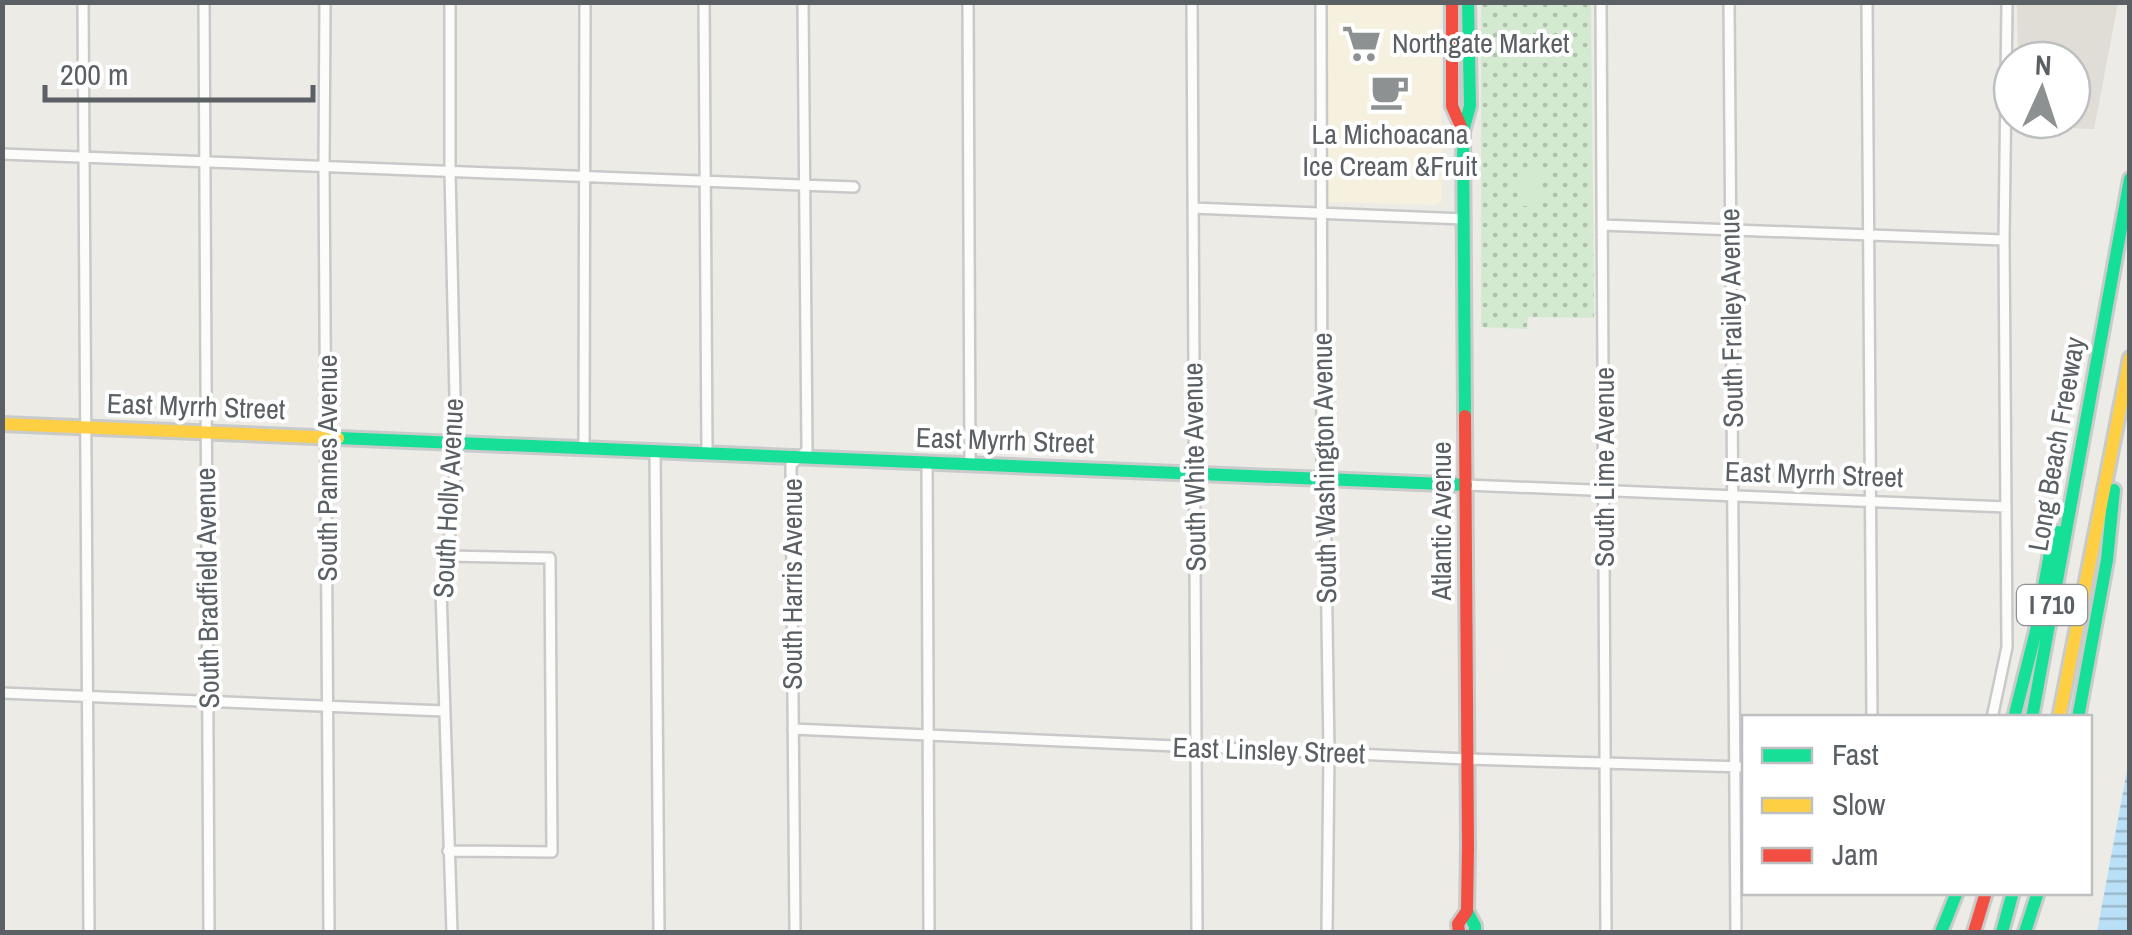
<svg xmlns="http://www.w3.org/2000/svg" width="2132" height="935" font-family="'Archivo Narrow',sans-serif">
  <defs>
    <pattern id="green-dots" width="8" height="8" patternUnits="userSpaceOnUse" patternTransform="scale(2.5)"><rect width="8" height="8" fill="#d4ead0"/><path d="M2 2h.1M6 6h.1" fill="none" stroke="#afc1ac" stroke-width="1.8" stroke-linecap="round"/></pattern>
    <pattern id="water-rules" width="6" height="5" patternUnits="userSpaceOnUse" patternTransform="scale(2.5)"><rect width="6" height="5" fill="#bae0f8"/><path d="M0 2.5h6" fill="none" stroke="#9ab9cc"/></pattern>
  </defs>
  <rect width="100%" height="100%" fill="#ecebe6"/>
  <path fill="#f6f0df" d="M1328,3H1441L1442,201L1436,205L1328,202Z"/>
  <path fill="#dfddd6" d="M2017,3H2118L2094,129L2018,126V120H2072V60H2018Z"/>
  <path fill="url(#green-dots)" d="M1481,3H1591L1594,318L1528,317L1527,329L1481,327Z"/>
  <path fill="#d4ead0" d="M1523,172H1542V206H1523Z"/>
  <path fill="url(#water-rules)" d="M2129,760V932H2097Z"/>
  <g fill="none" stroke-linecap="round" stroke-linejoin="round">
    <defs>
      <path id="street" d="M83,2L89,932
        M204,2L209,932
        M325,2L324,167L329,932
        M450,2V172L456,443L453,514L441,590L452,932
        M704,2L707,451
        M968,2L970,464
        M1192,2L1197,932
        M1321,2L1322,468L1325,489L1329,753L1327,932
        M1601,2L1606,932
        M1729,2L1736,932
        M1867,2L1872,718
        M2,154L854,187
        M1193,208L1464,219
        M1602,225L2004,240
        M584,447L585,2
        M655,451L659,932
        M927,462L929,932
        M1466,485L2006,507
        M447,556L550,558L552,852L448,851
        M2,693L444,711
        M1992,718L2007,647L2004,240L2007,2
        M793,729L1467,759L1744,767
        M795,932L791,465L807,450L803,2"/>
      <path id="fast" d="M1465,416L1463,131L1470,106L1468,2
        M338,438L1466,485
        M2014,718L2036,631L2050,553L2058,532
        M2032,718L2130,179
        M2078,718L2107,560L2114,490
        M1467,911L1475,926V932
        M1941,932L1957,892
        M2002,932L2013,892
        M2025,932L2038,892"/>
      <path id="slow" d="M2,424L338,438
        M2059,718L2130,358"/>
      <path id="jam" d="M1452,2V106L1463,131
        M1459,932L1458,924L1467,911L1468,847L1465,416
        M1974,932L1986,892"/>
    </defs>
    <use href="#street" stroke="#c9c9c9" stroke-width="14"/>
    <use href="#fast" stroke="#c9caca" stroke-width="18"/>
    <use href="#slow" stroke="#c9caca" stroke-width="18"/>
    <use href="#jam" stroke="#c9caca" stroke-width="18"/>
    <use href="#street" stroke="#fcfcfb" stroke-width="9"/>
    <use href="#fast" stroke="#16e098" stroke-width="12"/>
    <use href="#slow" stroke="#ffcf43" stroke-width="12"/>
    <use href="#jam" stroke="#f24e42" stroke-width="12"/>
  </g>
  <defs>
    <symbol id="supermarket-bare" viewBox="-9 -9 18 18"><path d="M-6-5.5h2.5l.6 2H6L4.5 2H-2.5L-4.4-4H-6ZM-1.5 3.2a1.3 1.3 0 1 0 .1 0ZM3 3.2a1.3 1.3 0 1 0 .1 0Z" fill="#8e9192" stroke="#fff" stroke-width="2.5" paint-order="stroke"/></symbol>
    <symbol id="cafe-bare" viewBox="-9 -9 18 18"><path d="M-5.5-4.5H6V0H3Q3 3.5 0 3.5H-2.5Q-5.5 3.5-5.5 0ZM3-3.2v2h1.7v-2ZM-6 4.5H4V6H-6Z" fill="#8e9192" stroke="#fff" stroke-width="2.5" paint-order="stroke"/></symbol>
  </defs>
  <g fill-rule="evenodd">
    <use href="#supermarket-bare" x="1334" y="16" width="55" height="55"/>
    <use href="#cafe-bare" x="1362" y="64" width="55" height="55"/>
  </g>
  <g text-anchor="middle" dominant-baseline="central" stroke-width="8" stroke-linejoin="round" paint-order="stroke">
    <rect fill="#fff" stroke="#8c9093" stroke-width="2.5" x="2017" y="585" width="70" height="40" rx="8"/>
    <g font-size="25" font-weight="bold" fill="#5b6065">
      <text x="2052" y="605">I 710</text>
    </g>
    <g font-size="28" fill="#5b6065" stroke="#fff" text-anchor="start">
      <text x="1392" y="43">Northgate Market</text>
      <text x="1390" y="134" text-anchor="middle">La Michoacana<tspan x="1390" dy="32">Ice Cream &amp;Fruit</tspan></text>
    </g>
    <g font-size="28" fill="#5b6065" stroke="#fff">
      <text transform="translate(1731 318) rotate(-91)">South Frailey Avenue</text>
      <text transform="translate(196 406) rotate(2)">East Myrrh Street</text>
      <text transform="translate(1005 440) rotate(2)">East Myrrh Street</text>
      <text transform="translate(2056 444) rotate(-80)">Long Beach Freeway</text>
      <text transform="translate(1194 467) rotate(-91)">South White Avenue</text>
      <text transform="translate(1604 467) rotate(-90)">South Lime Avenue</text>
      <text transform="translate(327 468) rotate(-90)">South Pannes Avenue</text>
      <text transform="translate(1324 468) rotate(-91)">South Washington Avenue</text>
      <text transform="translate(1814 474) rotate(2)">East Myrrh Street</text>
      <text transform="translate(448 498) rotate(-87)">South Holly Avenue</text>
      <text transform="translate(1441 521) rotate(-90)">Atlantic Avenue</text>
      <text transform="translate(792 584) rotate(-90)">South Harris Avenue</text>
      <text transform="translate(207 588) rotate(-91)">South Bradfield Avenue</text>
      <text transform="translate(1269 750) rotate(2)">East Linsley Street</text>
    </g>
  </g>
  <rect width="2132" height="935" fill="none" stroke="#5b6065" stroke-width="10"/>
  <rect x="1742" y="715" width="350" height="180" fill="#ffffff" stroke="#bdbfc1" stroke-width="2.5"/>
  <rect x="1762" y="748" width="50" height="15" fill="#16e098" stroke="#bdbfc1" stroke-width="2.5"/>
  <text x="1832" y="765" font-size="30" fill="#5b6065">Fast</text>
  <rect x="1762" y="798" width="50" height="15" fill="#ffcf43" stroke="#bdbfc1" stroke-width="2.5"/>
  <text x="1832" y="815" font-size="30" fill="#5b6065">Slow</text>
  <rect x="1762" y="848" width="50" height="15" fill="#f24e42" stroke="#bdbfc1" stroke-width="2.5"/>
  <text x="1832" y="865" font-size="30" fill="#5b6065">Jam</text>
  <g transform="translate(2042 90) rotate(3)"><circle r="48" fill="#ffffff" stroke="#bdbfc1" stroke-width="2.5"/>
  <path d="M0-8L18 38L0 25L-18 38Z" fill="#8e9192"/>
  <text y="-15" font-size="28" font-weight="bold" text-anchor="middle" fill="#5b6065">N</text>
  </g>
  <path d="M45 85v15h268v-15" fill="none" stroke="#5b6065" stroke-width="5"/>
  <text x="60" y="85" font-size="30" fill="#5b6065" stroke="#ffffff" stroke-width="8" paint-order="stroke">200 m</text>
</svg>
